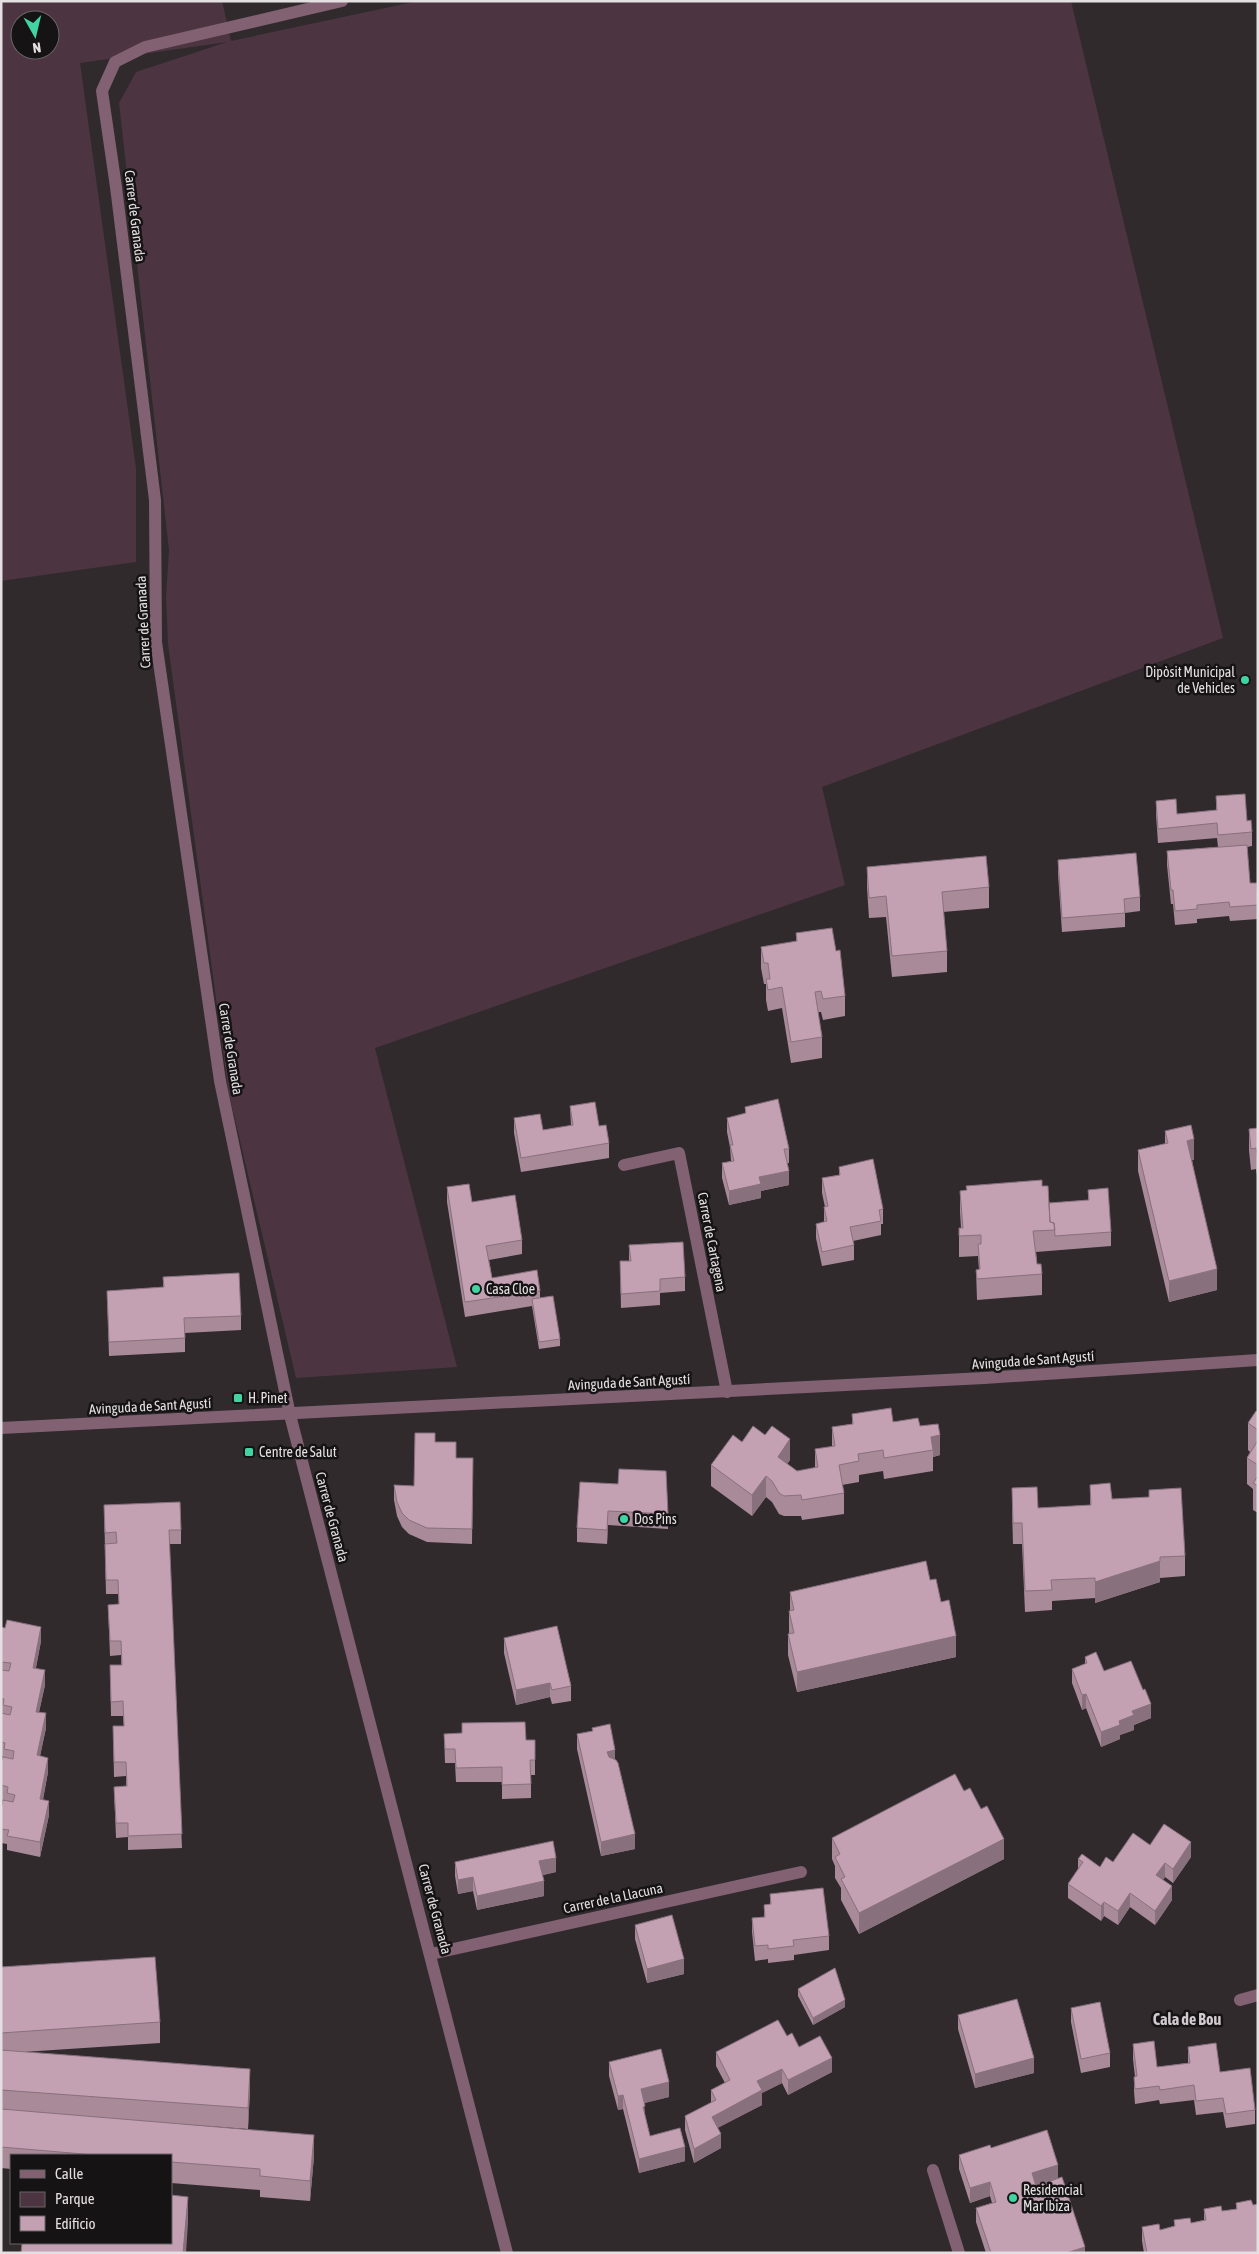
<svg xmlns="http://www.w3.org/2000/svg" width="1259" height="2254" font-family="'Asap Condensed',sans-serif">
  <rect width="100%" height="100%" fill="#302a2d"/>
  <path fill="#4c3441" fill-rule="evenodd" d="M1,1H222L231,41L418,1H1071L1223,638L822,787L845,885L375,1048L457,1367L296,1378L229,1094L168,644L166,597L169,550L119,103L136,72L227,42L80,63L136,468V562L1,581ZM20,20H50V50H20Z"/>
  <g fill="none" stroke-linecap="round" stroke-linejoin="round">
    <path stroke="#816172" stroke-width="12" d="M624,1165L679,1153L727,1392
      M290,1415L220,1081L156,642L155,500L116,187L102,91L115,62L145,47L342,1
      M933,2170L959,2253"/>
    <path stroke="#816172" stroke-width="12" d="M290,1415L507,2253
      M431,1954L801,1872
      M1240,2000L1258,1995"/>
    <path stroke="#816172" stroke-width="12" d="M1,1428L984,1378L1258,1360"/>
  </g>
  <path fill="#a88a99" d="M1216,796L1247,821L1252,832V846L1247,847L1250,883L1258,893V919L1230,921L1229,916L1197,919V923L1175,925L1173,904H1171L1167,865V851L1218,847L1217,838L1158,843L1156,815V801L1177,814L1216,810Z
    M1058,860L1140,897V911L1125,913V927L1062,932L1058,874Z
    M867,867L989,887V908L943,912L947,951V972L892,977L886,917L869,918L867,888Z
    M796,933L836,951L845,996V1016L823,1020L821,1012H818L822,1037V1058L791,1063L782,1008L768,1011L766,1000V984H764L761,968V947L796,942Z
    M570,1106L599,1126L609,1143V1158L521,1172L514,1133V1118L543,1130L571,1126Z
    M745,1107L789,1149V1163H787L789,1185L761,1191V1198L729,1205L722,1178V1163L731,1161L730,1147L727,1132V1118L745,1114Z
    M1258,1128V1183L1256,1169L1251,1170L1249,1150V1129Z
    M1165,1131L1194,1160H1192L1217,1290L1169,1302L1138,1171V1150L1165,1144Z
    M839,1167L883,1209V1224H881V1235L853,1241L854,1245V1260L822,1266L816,1238V1224L824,1222V1207H825L822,1193V1178L839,1175Z
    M1042,1186L1049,1203L1088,1200V1190L1111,1232V1246L1036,1252L1037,1264L1042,1274V1295L977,1300L976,1270H979L978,1256L959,1257V1228H961L960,1212V1191Z
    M447,1187L472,1202L522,1240V1254L489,1260L492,1278L540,1291V1298L560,1339V1346L539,1349L532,1306L465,1317L447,1202Z
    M629,1245L685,1277V1291L660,1293V1305L621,1308L620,1261H629Z
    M163,1277L241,1316V1330L185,1333V1352L109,1356L107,1291L163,1287Z
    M1258,1412V1513L1253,1510V1489L1247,1484V1458L1250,1452L1248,1450V1423Z
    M852,1414L920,1426L940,1455L933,1457V1471L884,1479L883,1471L859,1475V1482L842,1485L844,1493V1514L802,1520L801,1516H784L779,1514L772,1502L766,1497L752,1516L711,1486V1465L742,1442L790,1460L787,1464L797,1471L815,1468V1449L832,1447V1427L852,1424Z
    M435,1442L456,1458H473L472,1544L427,1542L409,1534L402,1527L397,1516L394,1500V1485L414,1486Z
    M580,1482L668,1514V1529L608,1525L607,1544L577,1542V1528Z
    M1090,1485L1112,1499L1185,1556V1576L1160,1578V1582L1095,1603V1598L1052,1601V1610L1025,1612L1022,1544H1013L1012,1509V1488L1038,1508L1090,1505Z
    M104,1505L181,1530V1544H169L182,1848L128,1850V1837L116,1838L114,1787L126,1786V1776L114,1777L113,1726H124L123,1716H111L110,1665H121V1655L110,1656L108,1605L119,1604L118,1594H106Z
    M930,1580L941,1602L956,1657L797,1692L788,1655V1634H789V1611H790V1592Z
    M1,1627L41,1641L36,1668L45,1685L39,1712L46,1728L40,1756L48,1772L43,1800L49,1815L40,1857L7,1850V1844L1,1843V1810L7,1801L1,1800V1763L4,1757L1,1756Z
    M504,1638L571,1686V1701L552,1704L550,1697L516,1705L504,1653Z
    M1085,1657L1151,1718L1134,1725V1730L1120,1735V1739L1101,1747L1086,1708L1082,1710L1072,1683V1669L1085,1664Z
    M592,1728L615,1759L635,1849L601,1856L577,1749V1734L592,1731Z
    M444,1734L526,1740H535V1775H531V1798L502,1799V1782H456L455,1763H445Z
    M964,1791L1004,1859L859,1934L841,1900V1888L835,1878V1866L832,1859V1838Z
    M1150,1845L1191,1857L1173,1883L1165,1877L1163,1880L1172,1900L1155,1925L1130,1907L1118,1925L1104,1916L1101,1921L1068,1898V1884L1078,1869V1859L1100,1867L1113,1862Z
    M455,1862L556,1872L543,1875L544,1896L477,1910L473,1891L458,1894L455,1876Z
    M770,1894L829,1936V1950L794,1955V1960L768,1963V1959L755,1961L752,1932V1918L764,1917V1905L770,1904Z
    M635,1925L684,1974L647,1983L635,1939Z
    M1,1967L160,2022V2043L23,2052L250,2089L248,2129L180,2124L314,2156L310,2201L260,2197V2190L171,2183V2155H11V2169L1,2168Z
    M798,1989L845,2007L813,2025L798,1996Z
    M1071,2008L1110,2053V2067L1081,2073L1071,2022Z
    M958,2015L1034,2073L975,2088L958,2029Z
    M787,2036L799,2047L832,2072L788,2095L782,2083L762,2093V2105L717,2128L721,2148L694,2163L685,2130V2116L711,2103V2090L725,2083L716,2066V2052Z
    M1133,2044L1157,2067L1188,2063V2047L1220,2072L1255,2110V2124L1226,2128L1223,2112L1196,2115L1194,2100L1160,2104L1159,2100L1135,2104L1134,2091V2077H1135L1133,2059Z
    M609,2062L669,2097L644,2103L645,2115L650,2136L685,2161L639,2173L623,2109L618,2110L609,2076Z
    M991,2148L1058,2178L1085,2253H986L976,2222V2208L992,2203L990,2196L970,2203L959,2169V2155Z
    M1236,2203L1258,2253H1144L1142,2241V2227L1160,2230L1174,2226V2220L1191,2223L1204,2220V2209L1222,2211L1236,2209Z"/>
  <path fill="#88707d" d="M1194,1139V1160L1187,1161V1141Z
    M789,1171V1185L761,1191V1198L729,1205V1191L759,1177Z
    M1217,1269V1290L1169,1302V1281Z
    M940,1435V1455L933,1457V1450L931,1437Z
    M790,1439V1460L778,1478V1457Z
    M766,1476V1497L752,1516V1495Z
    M608,1511V1525L607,1544V1530Z
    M1160,1561V1582L1095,1603V1582Z
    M41,1627V1641L33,1682V1668Z
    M956,1636V1657L797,1692V1672Z
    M45,1670V1685L36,1726V1712Z
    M550,1683V1697L516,1705V1690Z
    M1086,1694V1708L1082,1710V1695Z
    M1151,1704V1718L1134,1725V1730L1120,1735V1739L1101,1747V1732L1132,1711Z
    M46,1713V1728L37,1770V1755Z
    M615,1750V1765L607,1766V1752Z
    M48,1758V1772L40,1814V1799Z
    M49,1801V1815L40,1857V1842Z
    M635,1834V1849L601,1856V1842Z
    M1004,1839V1859L859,1934V1913Z
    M1191,1842V1857L1173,1883V1869Z
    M556,1858V1872L539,1876V1861Z
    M1165,1863V1877L1156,1889V1875Z
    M473,1877V1891L458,1894V1880Z
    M544,1881V1896L477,1910V1896Z
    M1172,1886V1900L1155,1925V1911Z
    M1130,1893V1907L1118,1925V1911Z
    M1104,1902V1916L1101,1921V1906Z
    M684,1959V1974L647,1983V1969Z
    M845,2000V2007L813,2025V2018Z
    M832,2058V2072L788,2095V2080Z
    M1034,2058V2073L975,2088V2074Z
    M250,2069V2089L248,2129V2108Z
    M782,2069V2083L762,2093V2105L712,2131V2117L757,2081Z
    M669,2082V2097L641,2104V2089Z
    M623,2095V2109L618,2110V2096Z
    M721,2134V2148L694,2163V2149Z
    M314,2135V2156L310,2201V2181Z
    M685,2147V2161L639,2173V2159Z
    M1058,2165V2179L1032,2187V2173Z
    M990,2182V2196L970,2203V2188Z
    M188,2197V2223L186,2253H183Z
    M1085,2247V2253H1066Z"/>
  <path fill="#c3a0b2" stroke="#88707d" d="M1245,794L1247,821L1251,820L1252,832L1218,835L1217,823L1158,829L1156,801L1176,799L1177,814L1217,810L1216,796Z
    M1247,845L1250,883H1257L1258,905L1230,907L1229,902L1197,905V909L1175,911L1173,890H1171L1167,851Z
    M1136,853L1140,897L1124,899L1125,913L1062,918L1058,860Z
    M986,856L989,887L942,892L947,951L892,956L886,896L869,898L867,867Z
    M832,928L836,951L840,950L845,996L823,999L821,991L815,992L822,1037L791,1042L782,987L768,990L766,979H770L768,963H764L761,947L797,941L796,933Z
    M778,1099L789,1149H784L789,1171L759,1177L761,1184L729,1191L722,1163L734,1161L730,1145H733L727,1118L746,1113L745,1107Z
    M595,1102L599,1126L606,1125L609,1143L521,1158L514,1118L540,1114L543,1130L573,1125L570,1106Z
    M1191,1125L1194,1139L1187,1141L1217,1269L1169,1281L1138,1150L1168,1143L1165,1131Z
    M1258,1128V1162L1256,1148L1251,1149L1249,1129Z
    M873,1159L883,1209L879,1210L881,1221L850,1227L854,1245L822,1252L816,1224L827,1221L824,1207L828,1206L822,1178L840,1175L839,1167Z
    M1042,1180V1186H1048L1050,1222L1054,1223L1055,1230L1033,1231L1037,1264H1041L1042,1274L977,1279L976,1270L980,1269L978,1244H981V1235L959,1236V1228H963L960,1191L967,1190L966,1186Z
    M469,1184L472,1202L515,1195L522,1240L486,1246L492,1278L537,1270L540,1291L465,1302L447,1187Z
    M1108,1188L1111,1232L1055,1236L1054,1223L1050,1222L1049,1203L1089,1200L1088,1190Z
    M683,1242L685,1277L660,1279V1291L621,1294L620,1261H631L629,1245Z
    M239,1273L241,1316L184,1318L185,1338L109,1342L107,1291L164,1287L163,1277Z
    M553,1296L560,1339L539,1342L532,1299Z
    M891,1408L893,1422L918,1418L920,1426L938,1424L940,1435L931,1437L933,1450L884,1458L883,1450L858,1454L859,1461L839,1465L844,1493L802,1500L801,1495L784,1496L779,1493L772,1481L766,1476L752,1495L711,1465L733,1435L742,1442L753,1426L765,1435L772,1426L790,1439L778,1457L797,1471L818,1467L815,1449L835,1446L832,1427L853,1424L852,1414Z
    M1256,1411L1258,1412V1430L1248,1423Z
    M415,1433H435V1442H456V1458H473L472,1529L427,1528L409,1520L402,1513L397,1502L394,1485L414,1486Z
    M1258,1440V1465L1247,1458Z
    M619,1469L666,1471L668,1514L608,1511L607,1530L577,1528L580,1482L618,1484Z
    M1258,1476V1486L1253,1483Z
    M1110,1483L1112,1499L1149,1497V1490L1181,1488L1185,1556L1160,1557V1561L1095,1582V1578L1051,1580L1052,1590L1025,1591L1022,1523H1013L1012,1488L1037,1487L1038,1508L1091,1505L1090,1485Z
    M180,1502L181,1530H169L182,1834L128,1836V1823H116L114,1787L127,1786L126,1762H114L113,1726H124L123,1701L111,1702L110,1665H122L121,1641H110L108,1605L119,1604L118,1580H106L105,1544L117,1543L116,1532L105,1533L104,1505Z
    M926,1561L930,1580L936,1579L941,1602L949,1600L956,1636L797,1672L788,1634L794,1633L789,1611L794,1610L790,1592Z
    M7,1620L41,1627L33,1668L45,1670L36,1712L46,1713L37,1755L48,1758L40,1799L49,1801L40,1842L7,1836L9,1830L1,1829V1810L3,1800L13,1802L15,1795L7,1793L8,1787L1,1785V1763L3,1757L13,1759L14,1751L4,1749L5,1743L1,1742V1713L10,1715L12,1707L3,1705L4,1699L1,1698V1670L9,1671L11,1663L1,1662V1627L5,1628Z
    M557,1626L571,1686L552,1690L550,1683L516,1690L504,1638Z
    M1096,1652L1104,1671L1131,1661L1143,1690L1145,1689L1151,1704L1132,1711L1134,1715L1119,1721L1120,1725L1101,1732L1086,1694L1082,1695L1072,1669L1087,1663L1085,1657Z
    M525,1722L526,1740H535V1760H530L531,1784L502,1785V1767L456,1768L455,1749H445L444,1734L462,1733V1723Z
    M610,1724L615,1750L607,1752L609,1757L616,1760L618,1763L635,1834L601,1842L577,1734L593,1731L592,1728Z
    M955,1774L964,1791L970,1788L981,1809L987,1806L1004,1839L859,1913L841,1879L845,1877L835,1857L840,1854L832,1838Z
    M1164,1824L1191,1842L1173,1869L1165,1863L1156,1875L1172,1886L1155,1911L1130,1893L1118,1911L1104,1902L1101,1906L1068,1884L1083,1862L1078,1859L1082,1854L1100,1867L1106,1857L1113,1862L1133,1833L1150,1845Z
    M553,1841L556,1858L539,1861L544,1881L477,1896L473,1877L458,1880L455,1862Z
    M823,1888L829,1936L793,1940L794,1946L768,1949V1945L755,1946L752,1918L765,1917L764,1905L771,1904L770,1894Z
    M672,1915L684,1959L647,1969L635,1925Z
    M155,1957L160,2022L1,2033V1967Z
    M835,1968L845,2000L813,2018L798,1989Z
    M1017,1999L1034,2058L975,2074L958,2015Z
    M1100,2002L1110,2053L1081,2059L1071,2008Z
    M778,2020L787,2036L792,2033L799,2047L820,2036L832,2058L788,2080L782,2069L757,2081L762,2090L712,2117L721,2134L694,2149L685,2116L716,2100L711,2090L730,2080L716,2052Z
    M1154,2041L1157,2067L1190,2063L1188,2047L1216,2043L1220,2072L1250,2068L1255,2110L1226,2114L1223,2098L1196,2101L1194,2085L1160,2090L1159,2086L1135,2089L1134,2077L1137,2076L1133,2044Z
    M661,2049L669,2082L641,2089L645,2106L643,2107L650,2136L680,2128L685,2147L639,2159L623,2095L618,2096L609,2062Z
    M1,2050L250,2069L248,2108L1,2090Z
    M1,2109L314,2135L310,2181L260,2176V2169L171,2162V2155H95L1,2147Z
    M1047,2130L1058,2165L1032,2173L1036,2186L1062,2177L1085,2247L1066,2253H991L976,2208L996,2202L990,2182L970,2188L959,2155L990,2145L991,2148Z
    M171,2195L188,2197L183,2253H21L22,2243H171Z
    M1251,2200L1253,2205L1258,2204V2253H1147L1142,2227L1159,2224L1160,2230L1175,2226L1174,2220L1190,2218L1191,2223L1206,2220L1204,2209L1221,2206L1222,2211L1237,2209L1236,2203Z"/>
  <g fill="#3fd4a2" stroke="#161315" stroke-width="2">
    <circle cx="1245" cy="680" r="5"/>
    <circle cx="476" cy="1289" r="5"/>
    <rect x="233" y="1393" width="10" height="10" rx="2.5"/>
    <rect x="244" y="1447" width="10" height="10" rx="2.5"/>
    <circle cx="624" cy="1519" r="5"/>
    <circle cx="1013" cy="2198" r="5"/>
  </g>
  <g text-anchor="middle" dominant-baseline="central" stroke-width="5" stroke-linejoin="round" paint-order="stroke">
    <g font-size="14" fill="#e4e0e2" stroke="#161315">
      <text transform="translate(135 216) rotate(83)">Carrer de Granada</text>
      <text transform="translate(143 622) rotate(-93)">Carrer de Granada</text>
      <text transform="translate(231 1049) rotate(81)">Carrer de Granada</text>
      <text transform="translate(712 1242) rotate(79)">Carrer de Cartagena</text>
      <text transform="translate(1033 1360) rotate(-4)">Avinguda de Sant Agustí</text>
      <text transform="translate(629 1382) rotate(-3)">Avinguda de Sant Agustí</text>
      <text transform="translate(150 1406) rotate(-3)">Avinguda de Sant Agustí</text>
      <text transform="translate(332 1517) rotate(75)">Carrer de Granada</text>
      <text transform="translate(613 1898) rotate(-12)">Carrer de la Llacuna</text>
      <text transform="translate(435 1909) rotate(75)">Carrer de Granada</text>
    </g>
    <g font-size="14" fill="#e4e0e2" stroke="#161315" text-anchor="start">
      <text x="1235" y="672" text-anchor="end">Dipòsit Municipal<tspan x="1235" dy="16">de Vehicles</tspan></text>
      <text x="486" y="1289">Casa Cloe</text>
      <text x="248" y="1398">H. Pinet</text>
      <text x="259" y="1452">Centre de Salut</text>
      <text x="634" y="1519">Dos Pins</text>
      <text x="1023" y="2190">Residencial<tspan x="1023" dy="16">Mar Ibiza</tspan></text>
    </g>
    <g font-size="16" font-weight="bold" fill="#d2cace" stroke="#161315">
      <text x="1187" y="2019">Cala de Bou</text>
    </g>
  </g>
  <rect width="1259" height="2254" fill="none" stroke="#e4e0e2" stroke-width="5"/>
  <rect x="10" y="2154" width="162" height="90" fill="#161315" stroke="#686567"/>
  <rect x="20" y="2170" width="25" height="8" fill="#816172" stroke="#686567"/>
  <text x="55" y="2179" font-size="15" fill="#e4e0e2">Calle</text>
  <rect x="20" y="2192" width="25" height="15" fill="#4c3441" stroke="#686567"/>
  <text x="55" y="2204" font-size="15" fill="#e4e0e2">Parque</text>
  <rect x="20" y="2216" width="25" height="15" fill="#c3a0b2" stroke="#686567"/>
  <text x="55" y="2229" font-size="15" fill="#e4e0e2">Edificio</text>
  <g transform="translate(35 35) rotate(172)"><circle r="24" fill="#161315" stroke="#686567"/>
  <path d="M0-4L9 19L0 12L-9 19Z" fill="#3fd4a2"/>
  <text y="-8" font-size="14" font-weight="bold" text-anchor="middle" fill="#e4e0e2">N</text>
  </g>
</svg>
